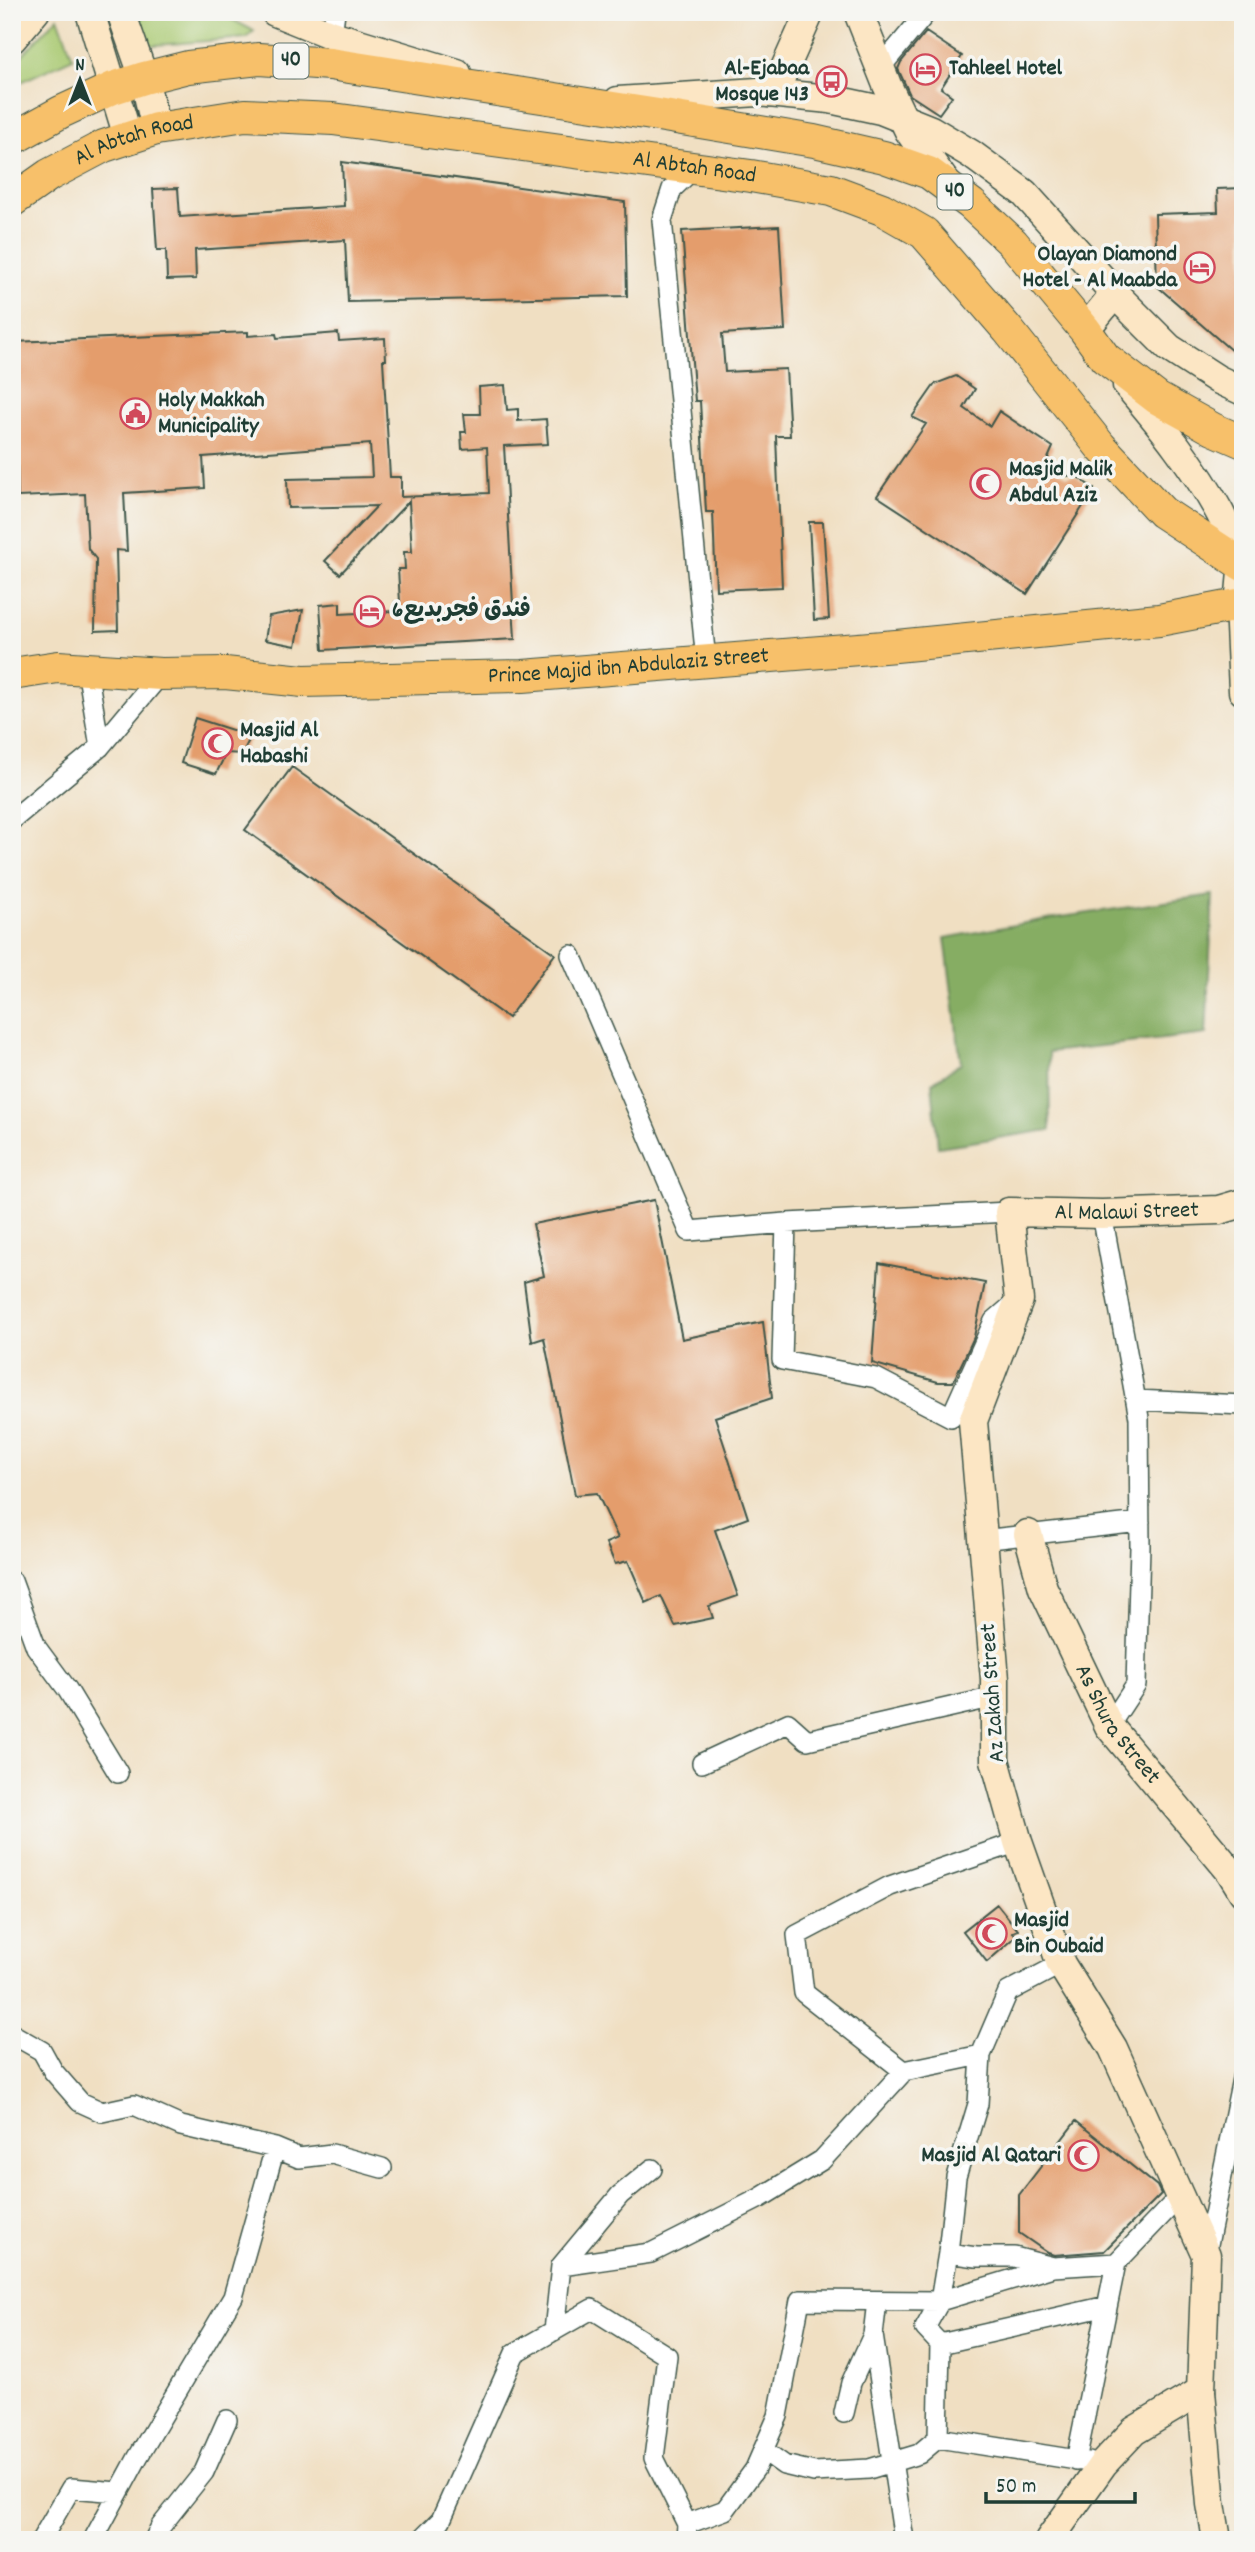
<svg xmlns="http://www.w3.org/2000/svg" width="1255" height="2552" font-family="Dekko,'Playpen Sans Arabic',sans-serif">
  <rect width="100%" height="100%" fill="#f6f6f2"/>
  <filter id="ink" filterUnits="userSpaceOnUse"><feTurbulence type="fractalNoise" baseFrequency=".0143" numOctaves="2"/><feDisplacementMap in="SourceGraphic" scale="14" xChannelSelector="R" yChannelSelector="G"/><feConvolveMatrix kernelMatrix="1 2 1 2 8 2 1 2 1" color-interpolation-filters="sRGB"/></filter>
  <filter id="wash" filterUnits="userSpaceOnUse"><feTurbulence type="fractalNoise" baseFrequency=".00686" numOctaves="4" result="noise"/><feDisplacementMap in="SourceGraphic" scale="28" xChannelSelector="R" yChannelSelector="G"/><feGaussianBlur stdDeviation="1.57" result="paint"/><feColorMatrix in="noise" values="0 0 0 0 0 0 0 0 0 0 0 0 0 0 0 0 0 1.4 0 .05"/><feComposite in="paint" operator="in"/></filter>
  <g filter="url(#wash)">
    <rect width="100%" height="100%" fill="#f0dfc2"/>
    <path fill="#a9c971" stroke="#648352" stroke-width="2" d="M134,12H218L254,31L246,38L143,46Z
      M58,17L73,58L12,86V66Z"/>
    <path fill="#86ad63" stroke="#52754c" stroke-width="2" d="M1213,895L1206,1034L1049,1052L1050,1130L938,1147L932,1083L961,1063L945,938L1041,920Z"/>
    <g id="blocks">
      <path fill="#e49d6c" d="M926,32L962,56L941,88L952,96L939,114L910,95L898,69L901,62Z
        M342,162L625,202L627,296L348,302L345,240L195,250L196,279L167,280L166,250H157L153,189L178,188L180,217L344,206Z
        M1243,188V351L1233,352L1157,286L1155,214L1218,212L1217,189Z
        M779,226L785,330L722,334L725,372L786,369L790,436H776L782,587L716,590L713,512H706L700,401H695L682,231Z
        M248,332V336L276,334L277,338L338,333L339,341L385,338L386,360H383L390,477H401V497L489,493L487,447L462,449L461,432H466L464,414H480L479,387L505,385L507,410L518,409V421L546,419L548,444L504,446L515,639L323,650L320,605L340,603V614L396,611L395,602H400L398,569H405L404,552H412L409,501L340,574L325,561L377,506L288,508L287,479L372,477L370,444L203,457L205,488L124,493L127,551L116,550L118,630L95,631L96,559L88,549L85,494L18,497L14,342Z
        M956,376L975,389L964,408L990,426L999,411L1053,447L1046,463L1067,476L1075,475L1094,489L1027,594L877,496L926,424L912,417L935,384Z
        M809,522H823L829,619L814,620Z
        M303,610L296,646L265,640L269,616Z
        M195,718L251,736L242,754L226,753L216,774L181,763Z
        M292,767L555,954L508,1018L245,830Z
        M654,1200L682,1339L763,1322L772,1398L715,1417L748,1518L715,1530L738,1596L709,1606L713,1618L675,1626L661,1596L646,1603L628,1561L615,1564L606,1543L618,1538L597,1493L575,1495L544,1338L532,1342L524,1282L544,1276L533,1224Z
        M879,1263L985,1283L974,1337L953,1382H938L872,1363Z
        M997,1904L1018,1930L1013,1932L1017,1936L987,1962L963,1931Z
        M1076,2121L1157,2186L1161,2194L1104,2251L1054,2255L1048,2253L1019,2233V2195Z"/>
    </g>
  </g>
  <g filter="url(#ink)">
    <use href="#blocks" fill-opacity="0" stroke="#3e5549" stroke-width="2"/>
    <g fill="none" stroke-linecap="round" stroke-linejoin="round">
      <defs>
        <path id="street" d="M332,35L335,12
          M881,67L927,12
          M693,169L672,189L662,220L706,661
          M87,669L100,747
          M12,820L100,747L161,674
          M571,955L689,1231L786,1223
          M1009,1212L786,1223L782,1360L876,1378L951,1417L994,1321L1016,1302
          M1102,1214L1139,1418L1140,1547L1136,1685L1109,1726
          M1136,1400L1243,1405
          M982,1540L1140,1522
          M12,1581L36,1647L67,1689L118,1773
          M702,1763L788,1723L807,1740L995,1697
          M12,2034L42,2051L53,2071L80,2102L102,2112L134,2105L181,2126L275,2148L299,2158L332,2154L382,2168
          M904,2071L804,1993L797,1935L890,1886L1018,1842
          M948,2253L976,2257H1014L1053,2267L1116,2263
          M1206,2254L1243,2074
          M561,2266L651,2253L760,2198L822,2160L904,2071L981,2055L1008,1992L1061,1964
          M554,2331L561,2266L620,2195L652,2169
          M873,2335L904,2540
          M940,2344L1107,2306
          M844,2413L851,2383L873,2335L877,2301
          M938,2438L1089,2462
          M763,2450L784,2465L814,2472L869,2469L919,2454L938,2438L940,2344L925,2328L940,2301L948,2253L956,2177L978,2104L981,2055
          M1076,2461L1116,2263L1180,2196
          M687,2524L725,2510L755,2469L778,2416L800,2300L940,2301L1053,2267
          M41,2540L71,2488L118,2492
          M93,2540L138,2457L233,2297L275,2148
          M154,2540L161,2526L204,2472L227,2420
          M421,2540L441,2520L515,2353L592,2309L667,2356L654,2458L687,2524L686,2540"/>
        <g id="secondary">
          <path d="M90,12L128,137"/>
          <path d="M121,12L144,78L156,129"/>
          <path d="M275,12L332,35L457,73"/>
          <path d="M858,12L887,85L909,131L949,187"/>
          <path d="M12,39L35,12"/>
          <path d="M770,93L781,77L810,12"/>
          <path d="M618,101L758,92L830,99L881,110L931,130L971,154L1024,193L1121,300L1169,348L1217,379L1243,391"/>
          <path d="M1085,330L1115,293"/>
          <path d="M1127,385C1161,425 1195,467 1220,513C1228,529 1234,547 1241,564"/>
          <path d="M1243,561L1239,605L1243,691"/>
          <path id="s1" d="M1028,1534L1043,1588L1109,1726L1230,1871L1243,1892"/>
          <path d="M1049,2540L1103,2464L1134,2431L1201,2391"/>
          <path id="s2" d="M1217,2540L1211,2504L1201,2391L1206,2255L1113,2048L1061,1964L1018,1842L995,1760V1679L973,1421L1019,1300L1009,1212L1102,1214L1219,1210L1243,1203"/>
        </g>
        <g id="primary">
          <path d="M12,139L61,112L113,88L144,78L188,67L259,59L330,64L658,115L814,141L884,157L929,173L971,204L1013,243L1085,330L1105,358L1157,398L1213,429L1243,442"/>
          <path id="s3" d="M12,201L49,175L104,146L156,129L245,115L333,119L751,176L831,190L882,209L924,233L1008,330L1101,447L1162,512L1243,565"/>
          <path id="s4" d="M12,674L58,667L161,674L225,673L303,681L523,676L896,646L1159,620L1243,604"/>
        </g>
      </defs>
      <use href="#street" stroke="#3e5549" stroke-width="22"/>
      <use href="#secondary" stroke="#3e5549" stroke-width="31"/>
      <use href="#primary" stroke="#3e5549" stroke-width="34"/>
      <use href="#street" stroke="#fff" stroke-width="19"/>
      <use href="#secondary" stroke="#fce6c4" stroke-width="28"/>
      <use href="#primary" stroke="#f7c06b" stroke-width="32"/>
    </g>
  </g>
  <defs>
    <symbol id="hotel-ring" viewBox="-11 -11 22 22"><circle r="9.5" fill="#f6f6f2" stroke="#d1495b" stroke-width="1.5"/><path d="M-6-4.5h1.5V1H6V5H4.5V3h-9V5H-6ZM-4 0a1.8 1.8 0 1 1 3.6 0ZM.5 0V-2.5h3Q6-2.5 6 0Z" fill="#d1495b"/></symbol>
    <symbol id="bus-ring" viewBox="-11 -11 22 22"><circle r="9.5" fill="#f6f6f2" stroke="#d1495b" stroke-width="1.5"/><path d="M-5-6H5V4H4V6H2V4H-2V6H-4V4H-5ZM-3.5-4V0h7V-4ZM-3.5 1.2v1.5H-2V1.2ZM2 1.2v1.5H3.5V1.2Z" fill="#d1495b"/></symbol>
    <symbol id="civic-ring" viewBox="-11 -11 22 22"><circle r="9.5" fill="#f6f6f2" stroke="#d1495b" stroke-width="1.5"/><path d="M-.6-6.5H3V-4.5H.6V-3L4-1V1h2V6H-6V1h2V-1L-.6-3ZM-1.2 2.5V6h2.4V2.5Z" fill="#d1495b"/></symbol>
    <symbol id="mosque-ring" viewBox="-11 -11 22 22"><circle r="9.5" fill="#f6f6f2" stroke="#d1495b" stroke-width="1.5"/><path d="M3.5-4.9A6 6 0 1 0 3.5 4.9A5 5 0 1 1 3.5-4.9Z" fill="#d1495b"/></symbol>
  </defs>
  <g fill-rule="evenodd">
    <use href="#hotel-ring" x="908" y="52" width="35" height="35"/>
    <use href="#bus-ring" x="814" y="64" width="35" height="35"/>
    <use href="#hotel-ring" x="1182" y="250" width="35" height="35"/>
    <use href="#civic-ring" x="118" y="396" width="35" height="35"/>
    <use href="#mosque-ring" x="968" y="466" width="35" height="35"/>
    <use href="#hotel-ring" x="352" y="594" width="35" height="35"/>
    <use href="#mosque-ring" x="200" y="726" width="35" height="35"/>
    <use href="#mosque-ring" x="974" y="1916" width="35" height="35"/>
    <use href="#mosque-ring" x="1066" y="2138" width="35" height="35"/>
  </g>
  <g text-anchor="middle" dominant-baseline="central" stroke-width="7" stroke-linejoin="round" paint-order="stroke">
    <g fill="#f6f6f2" stroke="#60746d" stroke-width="2">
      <rect x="273.5" y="43.5" width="35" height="35" rx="5"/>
      <rect x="937.5" y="174.5" width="35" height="35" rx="5"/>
    </g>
    <g font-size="21" font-weight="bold" fill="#1f3d34">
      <text x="291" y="61">40</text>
      <text x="955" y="192">40</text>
    </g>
    <g font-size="23" font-weight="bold" fill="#1f3d34" stroke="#f6f6f2" text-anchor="start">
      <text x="809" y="69" text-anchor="end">Al-Ejabaa<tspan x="809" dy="26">Mosque 143</tspan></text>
      <text x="949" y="69">Tahleel Hotel</text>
      <text x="1177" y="255" text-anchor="end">Olayan Diamond<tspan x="1177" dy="26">Hotel - Al Maabda</tspan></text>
      <text x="158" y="401">Holy Makkah<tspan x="158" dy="26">Municipality</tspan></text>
      <text x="1009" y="470">Masjid Malik<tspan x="1009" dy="26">Abdul Aziz</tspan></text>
      <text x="392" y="611">فندق فجربديع6</text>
      <text x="240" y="731">Masjid Al<tspan x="240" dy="26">Habashi</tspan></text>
      <text x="1014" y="1921">Masjid<tspan x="1014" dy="26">Bin Oubaid</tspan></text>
      <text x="1061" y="2156" text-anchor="end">Masjid Al Qatari</text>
    </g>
    <g font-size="23" fill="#1f3d34" stroke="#f6f6f2">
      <text stroke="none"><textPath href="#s3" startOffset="138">Al Abtah Road</textPath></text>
      <text stroke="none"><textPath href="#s3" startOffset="705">Al Abtah Road</textPath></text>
      <text stroke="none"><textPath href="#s4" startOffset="618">Prince Majid ibn Abdulaziz Street</textPath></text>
      <text stroke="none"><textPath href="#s2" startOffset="1502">Al Malawi Street</textPath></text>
      <text transform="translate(994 1693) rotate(-94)">Az Zakah Street</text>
      <text stroke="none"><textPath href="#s1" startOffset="212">As Shura Street</textPath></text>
    </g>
  </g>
  <rect width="1255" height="2552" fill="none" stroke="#f6f6f2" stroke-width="42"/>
  <g transform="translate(80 80)" stroke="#f6f6f2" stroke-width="5" paint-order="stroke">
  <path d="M0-5L12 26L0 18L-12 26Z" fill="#1f3d34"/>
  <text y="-10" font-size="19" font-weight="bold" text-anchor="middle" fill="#1f3d34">N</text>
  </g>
  <path d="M986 2492v10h149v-10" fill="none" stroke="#1f3d34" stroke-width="3.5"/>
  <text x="996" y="2492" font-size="21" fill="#1f3d34" stroke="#f6f6f2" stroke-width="5" paint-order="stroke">50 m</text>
</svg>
